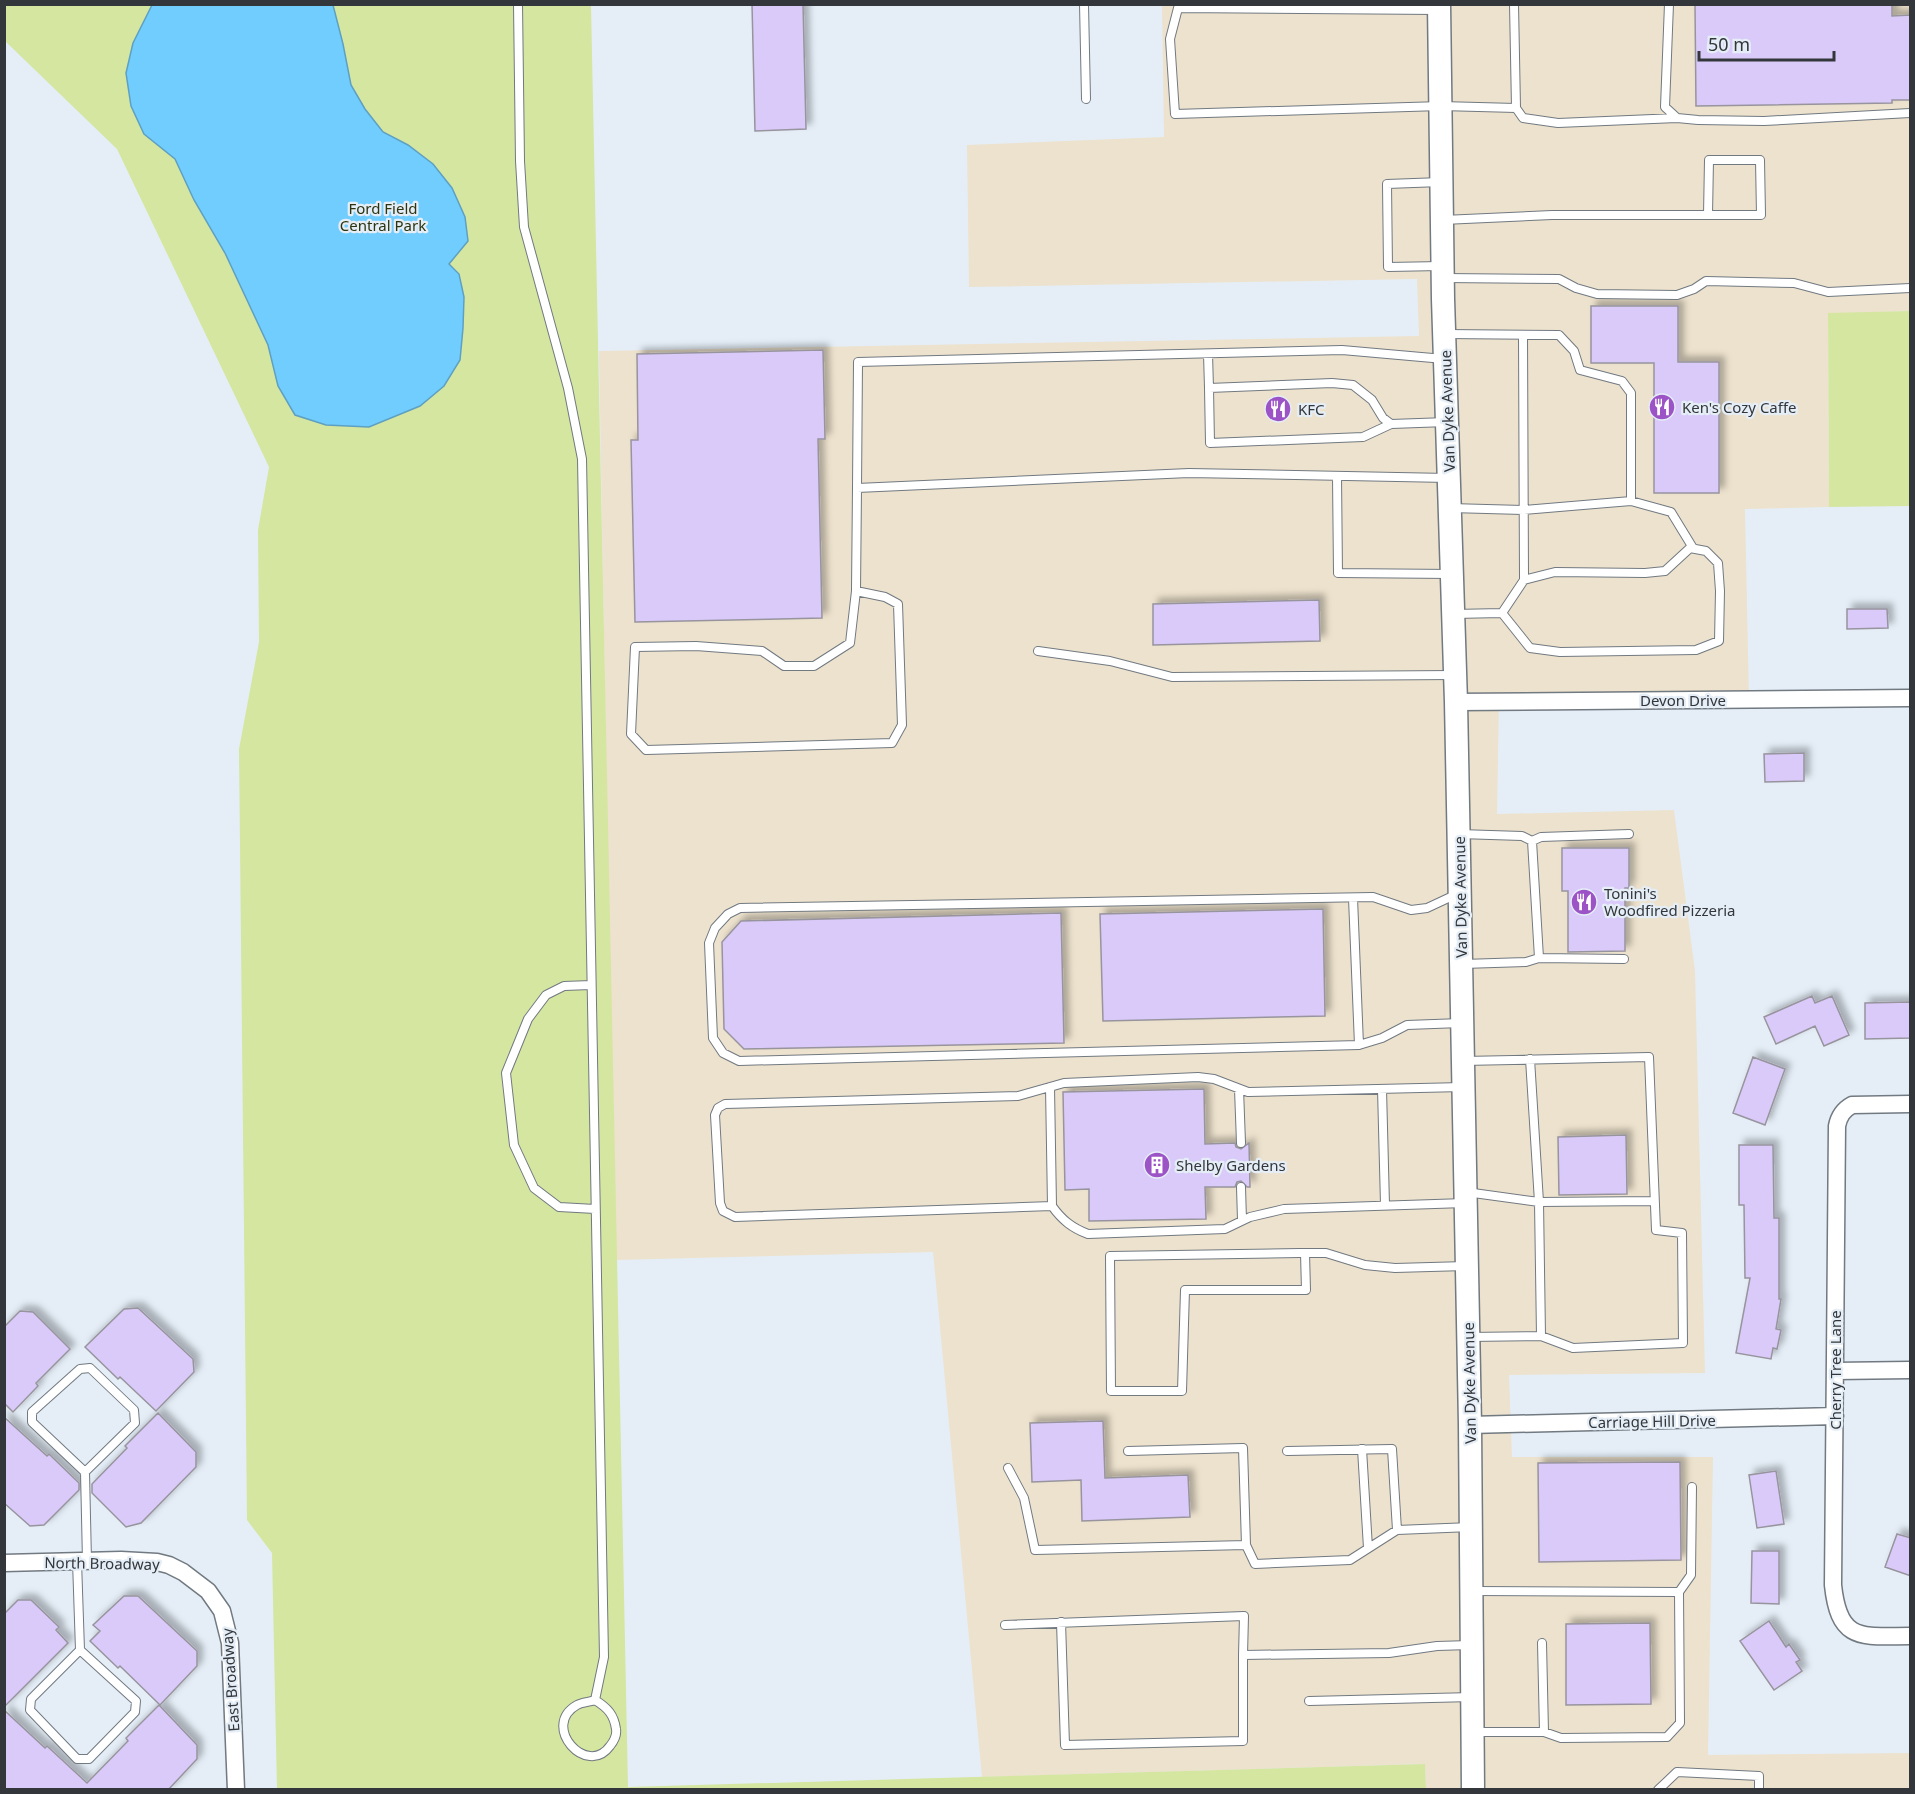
<svg xmlns="http://www.w3.org/2000/svg" width="1915" height="1794" font-family="'Noto Sans',sans-serif">
  <defs>
    <filter id="shadow"><feDropShadow dx="5.5" dy="-5.5" stdDeviation="3" flood-color="#0004"/></filter>
  </defs>
  <rect width="100%" height="100%" fill="#e5eef7"/>
  <path fill="#ede2cd" d="M1162,5H1910V311L1828,314L1829,507L1745,509L1749,699L1499,701L1497,814L1674,810L1695,971L1705,1373L1509,1375L1512,1457H1713L1708,1755L1910,1753V1789H1426L1425,1764L982,1777L933,1252L615,1260L599,351L1419,336L1417,279L969,287L967,145L1164,137Z"/>
  <path fill="#d5e6a0" d="M4,5H591L628,1787L1425,1764L1426,1789H277L272,1553L247,1520L239,749L259,642L258,530L269,467L117,149L5,41Z
    M1910,311V506L1829,507L1828,313Z"/>
  <path fill="#71cdfd" stroke="#5ea0c2" stroke-width="1.5" d="M152,5H333L343,44L351,85L365,109L383,132L408,145L433,164L452,188L465,217L468,241L449,264L459,274L464,297L463,328L460,360L444,386L420,406L369,427L326,425L295,415L278,386L268,345L225,253L194,200L175,159L144,134L131,106L126,73L133,43Z"/>
  <path fill="#dacaf9" stroke="#97949e" stroke-width="1.5" filter="url(#shadow)" d="M752,4H803L806,129L755,131Z
    M1784,4H1892V16L1911,15V100H1892V103L1696,106L1695,5Z
    M1591,306H1678V362H1719V493H1654V363H1591Z
    M823,350L825,439H818L822,618L635,622L631,440H638L637,354Z
    M1319,600L1320,641L1153,645V604Z
    M1847,609H1887L1888,628L1847,629Z
    M1804,753V781L1765,782L1764,754Z
    M1562,848H1629V888H1625V951L1568,952V891H1562Z
    M1323,909L1325,1016L1103,1021L1100,914Z
    M1061,913L1064,1043L744,1049L724,1029L722,942L741,921Z
    M1812,996L1815,1003L1832,996L1849,1035L1824,1046L1815,1026L1776,1044L1764,1017Z
    M1911,1002V1038L1865,1039V1003Z
    M1753,1057L1785,1069L1765,1125L1733,1113Z
    M1204,1089L1205,1144L1235,1143L1236,1147L1241,1149L1249,1143L1250,1187H1247L1241,1181L1237,1182L1235,1187H1205L1206,1219L1089,1221V1189L1065,1190L1063,1092Z
    M1626,1135L1627,1194L1559,1195L1558,1137Z
    M1739,1145H1773L1774,1218H1779V1299H1781L1776,1329L1781,1330L1777,1349L1773,1348L1771,1359L1736,1353L1750,1278H1745L1744,1205H1739Z
    M138,1308L193,1359L194,1372L156,1411L120,1377L118,1379L85,1347L124,1309Z
    M20,1311L33,1312L70,1349L36,1383L38,1386L13,1412L4,1403V1327Z
    M158,1413L196,1452V1467L141,1523L126,1527L92,1493V1484L127,1448L125,1446Z
    M4,1417L47,1456L49,1454L79,1483V1490L44,1525L30,1526L4,1503Z
    M1103,1421L1105,1478L1188,1475L1190,1517L1082,1521L1081,1480L1032,1482L1030,1423Z
    M1680,1462L1681,1560L1539,1562L1538,1463Z
    M1776,1471L1784,1524L1757,1528L1749,1475Z
    M1897,1534L1911,1538V1576L1885,1567Z
    M1752,1551H1779V1604L1751,1603Z
    M124,1596H138L197,1651V1666L160,1705L120,1666L118,1668L90,1641L100,1631L93,1625Z
    M18,1600H31L59,1627L56,1630L68,1643L4,1707V1614Z
    M1769,1621L1786,1647L1789,1644L1800,1660L1796,1662L1802,1671L1774,1690L1740,1641Z
    M1650,1623L1651,1704L1566,1705V1624Z
    M159,1705L197,1745V1759L168,1790H4V1710L45,1748L47,1746L87,1783L128,1741L126,1738Z"/>
  <g fill="none" stroke-linecap="round" stroke-linejoin="round">
    <defs>
      <path id="lane" d="M518,4L520,161L524,227L568,388L582,459L604,1657L595,1700
        M1084,4L1086,99
        M1669,4L1665,107L1677,118L1698,120L1764,121L1910,113
        M1439,10L1178,8L1170,39L1175,114L1441,106L1516,108L1514,4
        M1516,108L1523,118L1558,123L1677,118
        M1441,182L1387,184L1388,267L1441,266
        M1443,220L1552,215H1761L1760,160H1709L1708,215
        M1443,278L1559,279L1576,288L1597,294L1677,295L1694,289L1706,281L1794,283L1828,292L1910,288
        M1445,334L1559,335L1574,351L1580,370L1622,381L1631,393V501L1671,512L1693,548
        M1523,335L1524,580
        M1208,354L1209,388
        M1444,359L1342,350L858,362L857,488L1189,473L1448,478
        M1391,424L1383,418L1372,400L1353,385L1332,383L1209,388L1210,443L1363,437L1391,424L1447,422
        M1337,476L1338,573L1452,574
        M1450,508L1523,510L1631,501
        M856,591L850,643L814,666H784L762,651L696,646L635,647L631,734L646,750L892,743L902,725L898,604L885,597L856,591L857,488
        M1454,614L1502,613L1530,648L1560,652L1696,650L1719,641L1720,591L1718,563L1706,551L1690,548L1665,571L1645,573L1555,572L1524,580L1502,613
        M1038,651L1110,661L1172,677L1455,675
        M1459,834L1522,836L1532,841L1539,958L1526,962L1463,964
        M1532,841L1541,837L1629,834
        M1457,894L1427,908L1411,910L1373,897L740,908L728,914L715,928L709,943L713,1038L723,1053L739,1061L1359,1045L1382,1038L1407,1025L1461,1023
        M1353,898L1359,1045
        M1539,958L1624,959
        M591,985L564,986L546,995L528,1019L506,1073L514,1145L534,1188L559,1207L595,1209
        M1530,1059L1539,1202L1654,1201
        M1463,1061L1649,1057L1656,1230L1682,1233L1683,1343L1573,1348L1541,1336
        M1050,1087L1052,1206
        M1463,1087L1248,1092L1214,1079L1198,1077L1064,1083L1018,1096L725,1104L718,1108L715,1115L720,1203L723,1211L735,1217L1052,1206C1062,1220 1072,1228 1088,1234L1225,1229L1250,1217L1284,1209L1465,1203
        M1239,1089L1241,1143
        M1382,1089L1385,1205
        M1241,1187L1242,1220
        M1466,1192L1539,1202L1541,1336L1468,1337
        M1305,1253L1306,1290H1185L1182,1391H1111L1110,1256L1300,1253H1326L1365,1265L1395,1268L1466,1266
        M1362,1449L1368,1548
        M1128,1451L1243,1448L1246,1545
        M1287,1451L1392,1449L1397,1530
        M1008,1468L1024,1498L1035,1550L1246,1545L1255,1564L1350,1560L1397,1530L1471,1527
        M85,1472L32,1422V1412L80,1369L90,1368L134,1410L135,1423L85,1472L87,1561
        M77,1561L80,1650L31,1699L30,1710L77,1759H89L135,1712L136,1701L80,1650
        M1473,1591L1679,1592L1680,1723L1667,1737L1561,1738L1544,1732H1474
        M1679,1592L1691,1575L1692,1487
        M1061,1622L1065,1745L1243,1741V1655
        M1005,1625L1244,1616L1243,1655L1389,1653L1437,1646L1470,1645
        M1542,1643L1544,1732
        M595,1700C608,1708 614,1715 616,1729C617,1735 614,1741 610,1746C587,1778 540,1726 577,1705C582,1702 590,1702 595,1700Z
        M1309,1701L1473,1697
        M1658,1790L1677,1772L1759,1776V1790"/>
      <path id="street" d="M1456,702L1910,698
        M1910,1104L1852,1105C1843,1110 1839,1116 1837,1126L1833,1585C1839,1643 1862,1636 1910,1636
        M1835,1371L1910,1370
        M1470,1425L1835,1416
        M4,1563L121,1560L157,1562L169,1565L183,1572L208,1591L222,1611L230,1643L236,1790"/>
      <path id="secondary" d="M1439,4L1443,299L1456,702L1470,1425L1473,1790"/>
    </defs>
    <use href="#lane" stroke="#717981" stroke-width="10"/>
    <use href="#street" stroke="#717981" stroke-width="19"/>
    <use href="#secondary" stroke="#717981" stroke-width="25"/>
    <use href="#lane" stroke="#fff" stroke-width="8"/>
    <use href="#street" stroke="#fff" stroke-width="16"/>
    <use href="#secondary" stroke="#fff" stroke-width="22"/>
  </g>
  <defs>
    <symbol id="restaurant-disc" viewBox="-11 -11 22 22"><circle r="9.5" fill="#9b53c6" stroke="#e5eef7"/><path d="M-5-6h1v4h1v-4h1v4h1v-4h1v5L-1.5 .5V6h-2V.5L-5-1ZM5-6V6H3V1.5H1.5Q1.5-4 5-6Z" fill="#fff"/></symbol>
    <symbol id="building-disc" viewBox="-11 -11 22 22"><circle r="9.5" fill="#9b53c6" stroke="#e5eef7"/><path d="M-4-6H4V6H1V3H-1V6H-4ZM-2.5-4.3h1.7v1.8h-1.7ZM.8-4.3h1.7v1.8H.8ZM-2.5-1h1.7V.8h-1.7ZM.8-1h1.7V.8H.8Z" fill="#fff"/></symbol>
  </defs>
  <g fill-rule="evenodd">
    <use href="#restaurant-disc" x="1647" y="392" width="30" height="30"/>
    <use href="#restaurant-disc" x="1263" y="394" width="30" height="30"/>
    <use href="#restaurant-disc" x="1569" y="887" width="30" height="30"/>
    <use href="#building-disc" x="1142" y="1150" width="30" height="30"/>
  </g>
  <g text-anchor="middle" dominant-baseline="central" stroke-width="4.5" stroke-linejoin="round" paint-order="stroke">
    <g font-size="15" fill="#2b330f" stroke="#e5eef7">
      <text x="383" y="208">Ford Field<tspan x="383" dy="17">Central Park</tspan></text>
    </g>
    <g font-size="15" fill="#33363a" stroke="#e5eef7" text-anchor="start">
      <text x="1682" y="407">Ken's Cozy Caffe</text>
      <text x="1298" y="409">KFC</text>
      <text x="1604" y="893">Tonini's<tspan x="1604" dy="17">Woodfired Pizzeria</tspan></text>
      <text x="1176" y="1165">Shelby Gardens</text>
    </g>
    <g font-size="15" fill="#33363a" stroke="#e5eef7">
      <text transform="translate(1447 411) rotate(-92)">Van Dyke Avenue</text>
      <text x="1683" y="700">Devon Drive</text>
      <text transform="translate(1460 897) rotate(-91)">Van Dyke Avenue</text>
      <text transform="translate(1835 1370) rotate(-90)">Cherry Tree Lane</text>
      <text transform="translate(1469 1383) rotate(-91)">Van Dyke Avenue</text>
      <text transform="translate(1652 1421) rotate(-1)">Carriage Hill Drive</text>
      <text transform="translate(102 1563) rotate(1)">North Broadway</text>
      <text transform="translate(230 1680) rotate(-94)">East Broadway</text>
    </g>
  </g>
  <rect width="1915" height="1794" fill="none" stroke="#33363a" stroke-width="12"/>
  <path d="M1699 51v9h135v-9" fill="none" stroke="#33363a" stroke-width="3"/>
  <text x="1708" y="51" font-size="18" fill="#33363a" stroke="#e5eef7" stroke-width="4.5" paint-order="stroke">50 m</text>
</svg>
